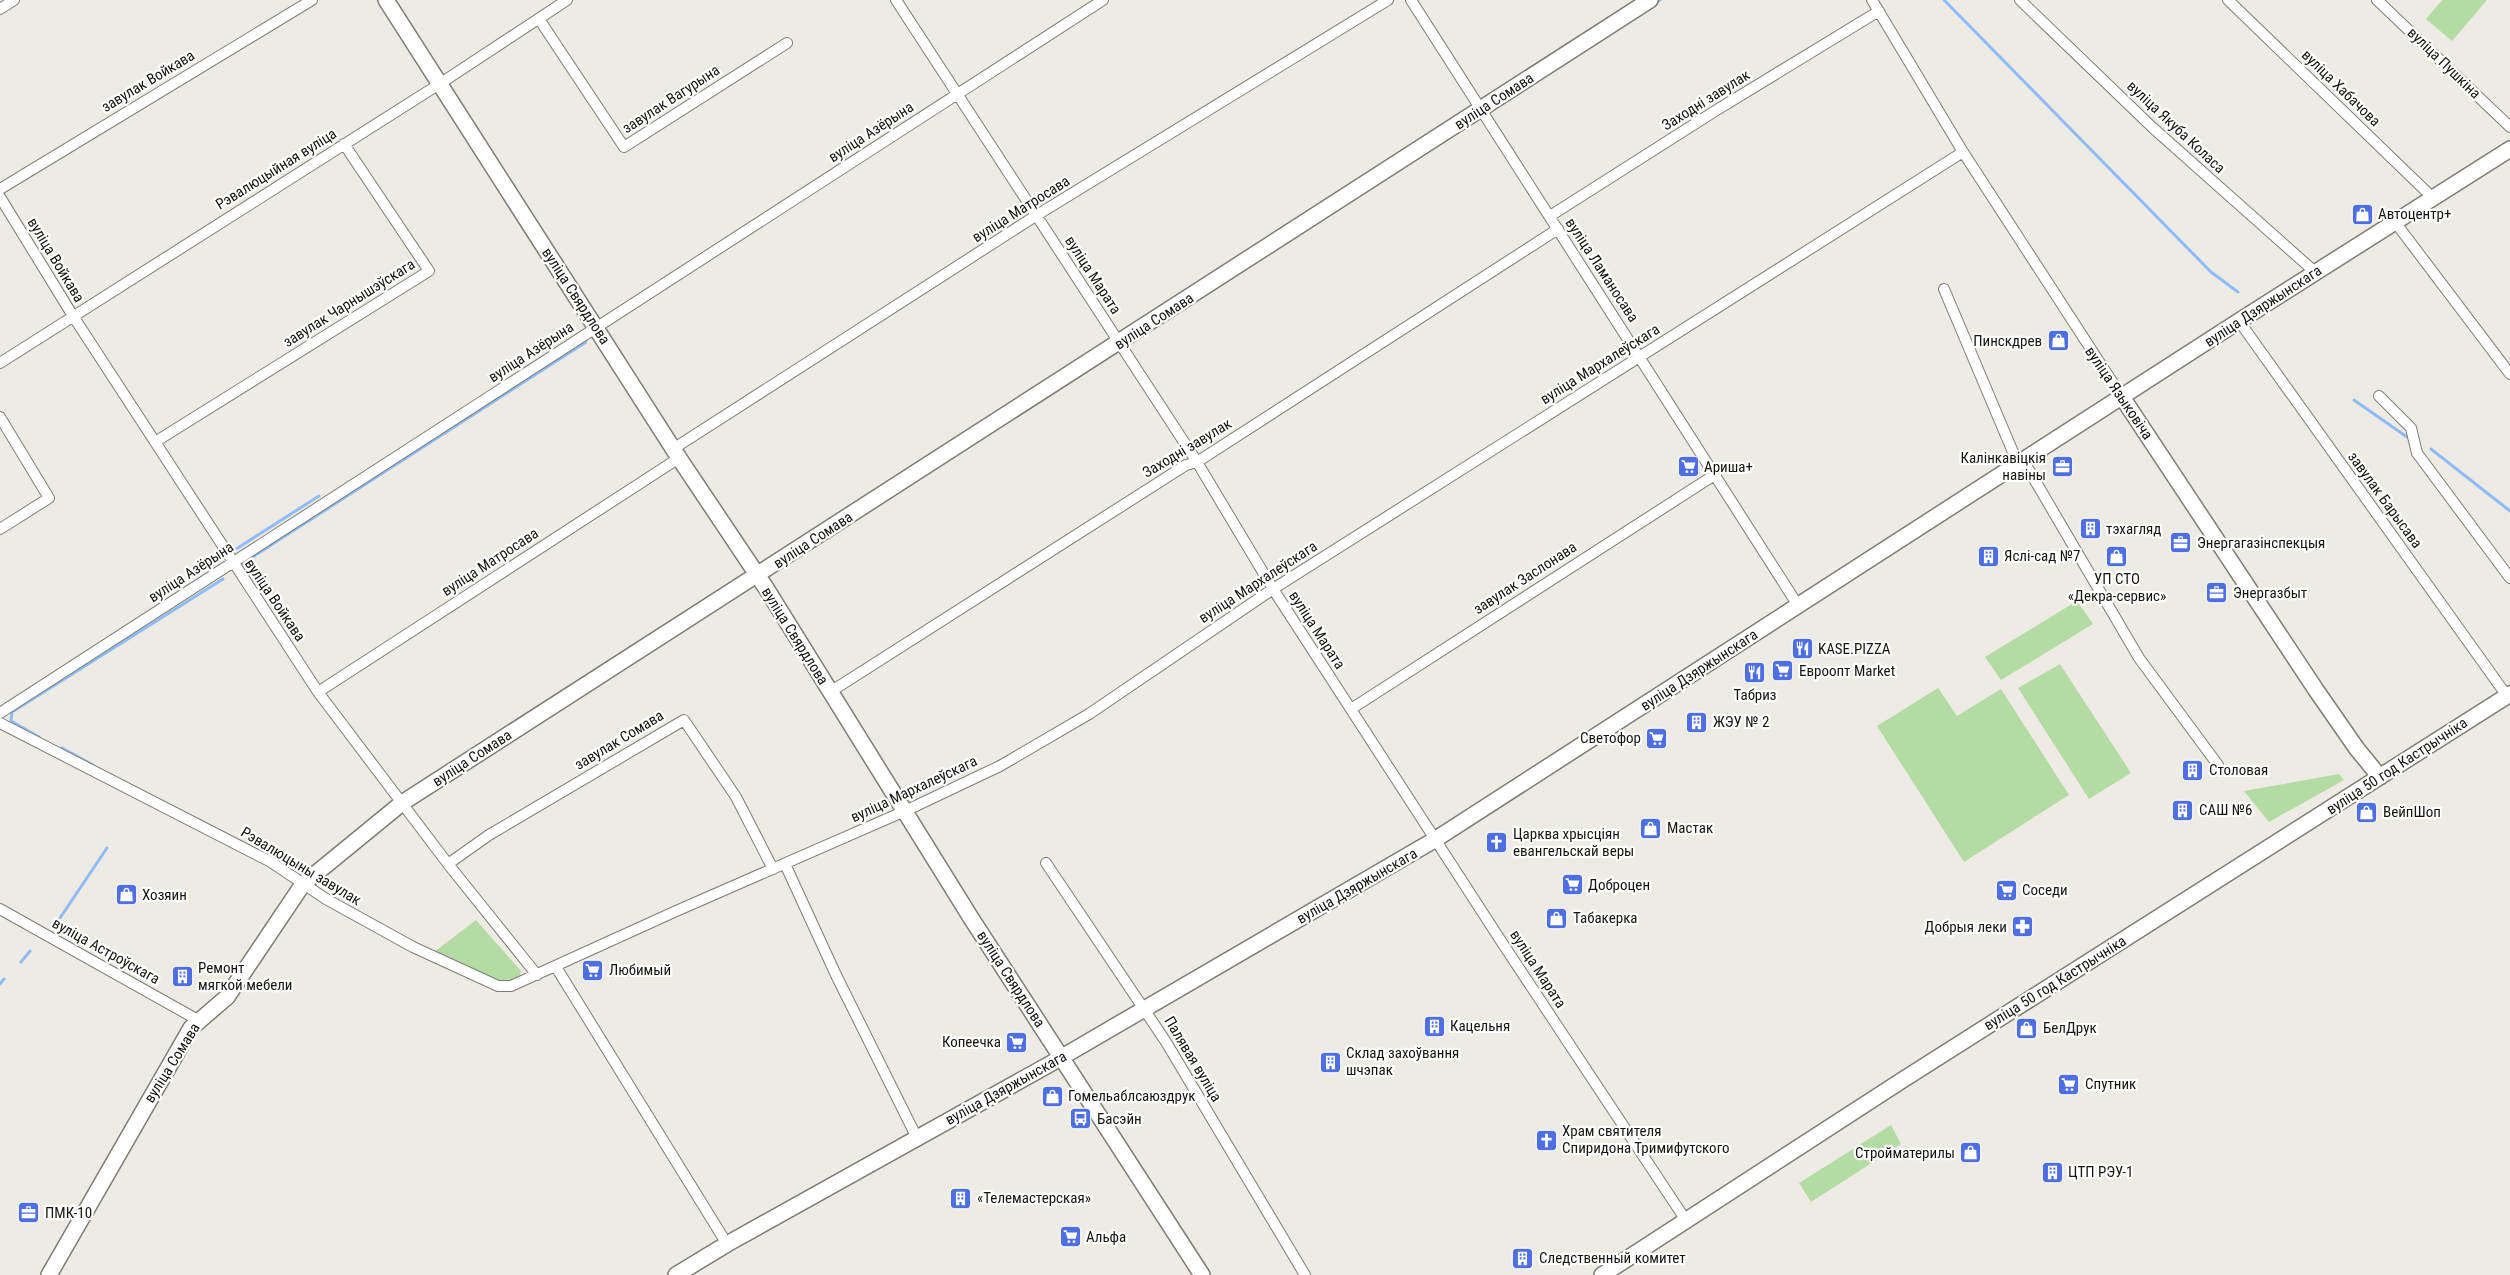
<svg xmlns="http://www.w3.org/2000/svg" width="2510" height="1275" font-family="'Roboto Condensed',sans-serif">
  <rect width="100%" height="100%" fill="#eeebe4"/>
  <path fill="#b5dba4" d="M2442,0H2487L2452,41L2426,19Z
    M2077,601L2093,624L2001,680L1985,657Z
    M2060,664L2131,773L2089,799L2018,688Z
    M1938,688L1957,716L2001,689L2069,795L1964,862L1877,726Z
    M2339,774L2344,780L2269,822L2244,791Z
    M476,920L521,971L519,978L505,983L434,952Z
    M1891,1125L1901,1144L1811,1202L1799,1183Z"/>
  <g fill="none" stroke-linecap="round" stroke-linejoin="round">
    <path stroke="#8dbcf9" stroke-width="3" d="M1944,0L2211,272L2238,292
      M1654,4L1660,0
      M2354,400L2407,437
      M2431,449L2510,511
      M233,551L319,496
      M240,565L586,342
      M39,737L11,721L12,712L223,579
      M62,748L93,765
      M60,918L107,848
      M21,962L30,951
      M0,984L4,979"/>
    <defs>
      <path id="street" d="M896,0L1197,462L1273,589L1501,941L1687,1222
        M1411,0L1799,607
        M1872,0L1963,152L2122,397
        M2020,0L2153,128L2315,272
        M2228,0L2433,198
        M2377,0L2510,127
        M0,9L14,0
        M539,19L624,147L787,43
        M0,189L312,0
        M0,197L73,316L318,692L448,864L537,975
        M1550,216L1715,111L1879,11
        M2395,222L2510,374
        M1944,289L2018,464
        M2239,321L2507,696
        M0,363L441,83L567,0
        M2379,396L2411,428L2417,453L2510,578
        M0,417L49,498L0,529
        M155,442L429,271L344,144
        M673,449L1037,215L1388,0
        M2023,460L2139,658L2218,765
        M318,692L679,458
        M830,692L1186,465L1197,462L1558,229
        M1351,709L1716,474
        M0,713L1103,0
        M0,723L271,862L326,899L413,947L498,986H511L674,912L905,811L1000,766L1089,714L1273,589L1963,152
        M1046,863L1166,1042L1305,1275
        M448,864L489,835L684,720L736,797L773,869
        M785,864L836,975L917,1138
        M0,909L198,1020
        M556,967L727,1244"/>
      <path id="secondary" d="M386,0L679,458L766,588L971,918L1202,1275
        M2122,397L2316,690L2357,749L2380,777
        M49,1275L191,1028L227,997L303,884L402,803L1650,0
        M676,1275L727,1244L1050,1064L1436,839L2239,321L2510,149
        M1602,1275L1901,1081L2510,694"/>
    </defs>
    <use href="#street" stroke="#7f7c75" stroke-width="12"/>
    <use href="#secondary" stroke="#7f7c75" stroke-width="18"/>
    <use href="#street" stroke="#fff" stroke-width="10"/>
    <use href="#secondary" stroke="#fff" stroke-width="15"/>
  </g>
  <defs>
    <symbol id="shop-square" viewBox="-11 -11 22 22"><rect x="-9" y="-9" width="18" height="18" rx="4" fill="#4d6fe3" stroke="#fff"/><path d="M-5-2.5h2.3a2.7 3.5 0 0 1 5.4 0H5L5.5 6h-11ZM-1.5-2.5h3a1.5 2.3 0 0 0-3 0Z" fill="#fff"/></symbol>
    <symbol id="supermarket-square" viewBox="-11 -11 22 22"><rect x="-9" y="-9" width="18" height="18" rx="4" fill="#4d6fe3" stroke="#fff"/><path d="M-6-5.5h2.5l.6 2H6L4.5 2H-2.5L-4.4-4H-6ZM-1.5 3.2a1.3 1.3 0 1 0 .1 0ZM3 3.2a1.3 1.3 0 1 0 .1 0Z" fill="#fff"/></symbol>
    <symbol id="office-square" viewBox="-11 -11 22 22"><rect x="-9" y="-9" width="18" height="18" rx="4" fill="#4d6fe3" stroke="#fff"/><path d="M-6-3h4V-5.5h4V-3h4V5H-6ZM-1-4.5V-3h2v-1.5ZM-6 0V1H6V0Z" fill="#fff"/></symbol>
    <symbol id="building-square" viewBox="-11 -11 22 22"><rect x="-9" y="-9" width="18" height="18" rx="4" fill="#4d6fe3" stroke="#fff"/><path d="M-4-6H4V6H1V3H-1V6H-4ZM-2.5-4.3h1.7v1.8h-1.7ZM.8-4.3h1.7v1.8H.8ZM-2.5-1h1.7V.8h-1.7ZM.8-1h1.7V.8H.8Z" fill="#fff"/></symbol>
    <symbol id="restaurant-square" viewBox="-11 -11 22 22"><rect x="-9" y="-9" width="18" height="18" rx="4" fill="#4d6fe3" stroke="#fff"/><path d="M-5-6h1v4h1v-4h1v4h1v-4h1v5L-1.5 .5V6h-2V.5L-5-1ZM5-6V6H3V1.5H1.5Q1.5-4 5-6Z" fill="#fff"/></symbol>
    <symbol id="church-square" viewBox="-11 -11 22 22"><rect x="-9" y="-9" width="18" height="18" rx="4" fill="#4d6fe3" stroke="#fff"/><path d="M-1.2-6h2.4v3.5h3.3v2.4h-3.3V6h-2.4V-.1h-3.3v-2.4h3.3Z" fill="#fff"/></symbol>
    <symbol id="pharmacy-square" viewBox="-11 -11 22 22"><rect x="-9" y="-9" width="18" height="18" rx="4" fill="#4d6fe3" stroke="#fff"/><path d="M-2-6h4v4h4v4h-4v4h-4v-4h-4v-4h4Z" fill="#fff"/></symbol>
    <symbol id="bus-square" viewBox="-11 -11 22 22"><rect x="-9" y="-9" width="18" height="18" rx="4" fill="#4d6fe3" stroke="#fff"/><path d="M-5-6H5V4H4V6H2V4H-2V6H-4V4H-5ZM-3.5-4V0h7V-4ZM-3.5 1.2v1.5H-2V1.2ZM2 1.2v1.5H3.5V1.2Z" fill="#fff"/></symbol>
  </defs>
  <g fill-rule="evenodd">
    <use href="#shop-square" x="2350" y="202" width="25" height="25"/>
    <use href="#shop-square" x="2046" y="328" width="25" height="25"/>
    <use href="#supermarket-square" x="1676" y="454" width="25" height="25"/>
    <use href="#office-square" x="2050" y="454" width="25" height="25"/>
    <use href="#building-square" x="2078" y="516" width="25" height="25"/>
    <use href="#office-square" x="2168" y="530" width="25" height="25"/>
    <use href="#building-square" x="1976" y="544" width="25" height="25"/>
    <use href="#shop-square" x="2104" y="544" width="25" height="25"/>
    <use href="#office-square" x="2204" y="580" width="25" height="25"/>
    <use href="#restaurant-square" x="1790" y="636" width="25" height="25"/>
    <use href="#supermarket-square" x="1770" y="658" width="25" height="25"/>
    <use href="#restaurant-square" x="1742" y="660" width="25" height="25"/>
    <use href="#building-square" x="1684" y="710" width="25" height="25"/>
    <use href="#supermarket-square" x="1644" y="726" width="25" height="25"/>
    <use href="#building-square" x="2180" y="758" width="25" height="25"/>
    <use href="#building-square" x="2170" y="798" width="25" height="25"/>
    <use href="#shop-square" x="2354" y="800" width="25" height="25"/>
    <use href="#shop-square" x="1638" y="816" width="25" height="25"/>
    <use href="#church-square" x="1484" y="830" width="25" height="25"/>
    <use href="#supermarket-square" x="1560" y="872" width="25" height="25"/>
    <use href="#supermarket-square" x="1994" y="878" width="25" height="25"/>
    <use href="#shop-square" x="114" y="882" width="25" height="25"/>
    <use href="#shop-square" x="1544" y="906" width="25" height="25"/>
    <use href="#pharmacy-square" x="2010" y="914" width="25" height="25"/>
    <use href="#supermarket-square" x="580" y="958" width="25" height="25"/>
    <use href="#building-square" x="170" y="964" width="25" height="25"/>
    <use href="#building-square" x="1422" y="1014" width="25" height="25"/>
    <use href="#shop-square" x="2014" y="1016" width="25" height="25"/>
    <use href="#supermarket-square" x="1004" y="1030" width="25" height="25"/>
    <use href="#building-square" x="1318" y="1050" width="25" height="25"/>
    <use href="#supermarket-square" x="2056" y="1072" width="25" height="25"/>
    <use href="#shop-square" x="1040" y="1084" width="25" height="25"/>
    <use href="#bus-square" x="1068" y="1106" width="25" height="25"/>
    <use href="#church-square" x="1534" y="1128" width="25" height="25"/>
    <use href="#shop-square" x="1958" y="1140" width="25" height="25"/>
    <use href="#building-square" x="2040" y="1160" width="25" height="25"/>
    <use href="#building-square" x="948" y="1186" width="25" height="25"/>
    <use href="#office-square" x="16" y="1200" width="25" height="25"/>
    <use href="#supermarket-square" x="1058" y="1224" width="25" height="25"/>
    <use href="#building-square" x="1510" y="1246" width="25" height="25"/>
  </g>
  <g text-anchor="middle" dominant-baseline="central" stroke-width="4.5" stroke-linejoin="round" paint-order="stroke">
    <g font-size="15" fill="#151411" stroke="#fff">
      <text transform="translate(2444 63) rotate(44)">вуліца Пушкіна</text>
      <text transform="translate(148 81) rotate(-31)">завулак Войкава</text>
      <text transform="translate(2341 88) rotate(44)">вуліца Хабачова</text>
      <text transform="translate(671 99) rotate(-33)">завулак Вагурына</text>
      <text transform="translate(1706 100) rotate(-32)">Заходні завулак</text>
      <text transform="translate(1494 101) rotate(-33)">вуліца Сомава</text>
      <text transform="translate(2176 127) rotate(43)">вуліца Якуба Коласа</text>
      <text transform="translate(871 132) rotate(-33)">вуліца Азёрына</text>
      <text transform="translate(276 169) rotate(-32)">Рэвалюцыйная вуліца</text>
      <text transform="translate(1021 209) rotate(-32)">вуліца Матросава</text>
      <text transform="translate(56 260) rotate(59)">вуліца Войкава</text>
      <text transform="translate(1602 270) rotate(57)">вуліца Ламаносава</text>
      <text transform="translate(1093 275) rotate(57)">вуліца Марата</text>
      <text transform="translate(576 296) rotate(57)">вуліца Свярдлова</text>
      <text transform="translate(349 303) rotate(-32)">завулак Чарнышэўскага</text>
      <text transform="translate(2263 306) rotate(-33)">вуліца Дзяржынскага</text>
      <text transform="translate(1154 321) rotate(-33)">вуліца Сомава</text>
      <text transform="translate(531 352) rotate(-33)">вуліца Азёрына</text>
      <text transform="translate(1600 364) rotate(-32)">вуліца Мархалеўскага</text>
      <text transform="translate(2119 393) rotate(56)">вуліца Языковіча</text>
      <text transform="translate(1187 448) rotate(-31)">Заходні завулак</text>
      <text transform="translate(2385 500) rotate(54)">завулак Барысава</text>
      <text transform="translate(813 540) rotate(-33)">вуліца Сомава</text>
      <text transform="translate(490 562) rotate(-33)">вуліца Матросава</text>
      <text transform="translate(191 572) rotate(-33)">вуліца Азёрына</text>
      <text transform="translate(1525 578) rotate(-33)">завулак Заслонава</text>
      <text transform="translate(1258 582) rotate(-33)">вуліца Мархалеўскага</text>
      <text transform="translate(275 600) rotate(56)">вуліца Войкава</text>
      <text transform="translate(1317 630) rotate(57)">вуліца Марата</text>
      <text transform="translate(795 636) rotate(58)">вуліца Свярдлова</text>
      <text transform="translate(1699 670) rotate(-33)">вуліца Дзяржынскага</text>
      <text transform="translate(619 740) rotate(-31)">завулак Сомава</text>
      <text transform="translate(472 758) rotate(-33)">вуліца Сомава</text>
      <text transform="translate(2397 766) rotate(-33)">вуліца 50 год Кастрычніка</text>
      <text transform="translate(914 789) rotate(-25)">вуліца Мархалеўскага</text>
      <text transform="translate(301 866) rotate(31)">Рэвалюцыны завулак</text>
      <text transform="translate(1357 886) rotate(-30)">вуліца Дзяржынскага</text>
      <text transform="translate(106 951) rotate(29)">вуліца Астроўскага</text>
      <text transform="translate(1538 969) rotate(57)">вуліца Марата</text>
      <text transform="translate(1011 979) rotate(57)">вуліца Свярдлова</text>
      <text transform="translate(2055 983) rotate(-32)">вуліца 50 год Кастрычніка</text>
      <text transform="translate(1193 1059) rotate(59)">Палявая вуліца</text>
      <text transform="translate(172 1063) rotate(-58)">вуліца Сомава</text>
      <text transform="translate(1006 1088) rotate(-29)">вуліца Дзяржынскага</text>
    </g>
    <g font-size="15" fill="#151411" stroke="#fff" text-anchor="start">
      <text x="2378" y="214">Автоцентр+</text>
      <text x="2042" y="341" text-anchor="end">Пинскдрев</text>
      <text x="2046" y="458" text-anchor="end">Калінкавіцкія<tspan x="2046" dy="17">навіны</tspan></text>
      <text x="1704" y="467">Ариша+</text>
      <text x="2106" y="529">тэхагляд</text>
      <text x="2197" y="543">Энергагазінспекцыя</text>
      <text x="2004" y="556">Яслі-сад №7</text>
      <text x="2117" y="579" text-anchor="middle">УП СТО<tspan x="2117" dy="17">«Декра-сервис»</tspan></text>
      <text x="2233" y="593">Энергазбыт</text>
      <text x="1818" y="649">KASE.PIZZA</text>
      <text x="1799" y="671">Евроопт Market</text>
      <text x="1755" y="695" text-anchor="middle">Табриз</text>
      <text x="1713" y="722">ЖЭУ № 2</text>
      <text x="1641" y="738" text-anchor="end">Светофор</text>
      <text x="2209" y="770">Столовая</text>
      <text x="2199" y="810">САШ №6</text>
      <text x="2383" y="812">ВейпШоп</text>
      <text x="1667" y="828">Мастак</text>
      <text x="1513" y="834">Царква хрысціян<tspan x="1513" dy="17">евангельскай веры</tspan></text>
      <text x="1588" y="885">Доброцен</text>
      <text x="2022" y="890">Соседи</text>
      <text x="142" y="895">Хозяин</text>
      <text x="1573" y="918">Табакерка</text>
      <text x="2007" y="927" text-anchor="end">Добрыя леки</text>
      <text x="198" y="968">Ремонт<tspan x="198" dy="17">мягкой мебели</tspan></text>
      <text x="609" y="970">Любимый</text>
      <text x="1450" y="1026">Кацельня</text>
      <text x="2043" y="1028">БелДрук</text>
      <text x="1001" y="1042" text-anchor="end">Копеечка</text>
      <text x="1346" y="1053">Склад захоўвання<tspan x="1346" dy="17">шчэпак</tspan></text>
      <text x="2085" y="1084">Спутник</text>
      <text x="1068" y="1096">Гомельаблсаюздрук</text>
      <text x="1097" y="1119">Басэйн</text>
      <text x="1562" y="1131">Храм святителя<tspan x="1562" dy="17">Спиридона Тримифутского</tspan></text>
      <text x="1955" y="1153" text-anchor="end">Стройматерилы</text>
      <text x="2068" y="1172">ЦТП РЭУ-1</text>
      <text x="977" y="1198">«Телемастерская»</text>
      <text x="45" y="1213">ПМК-10</text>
      <text x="1086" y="1237">Альфа</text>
      <text x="1539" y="1258">Следственный комитет</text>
    </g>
  </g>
</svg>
